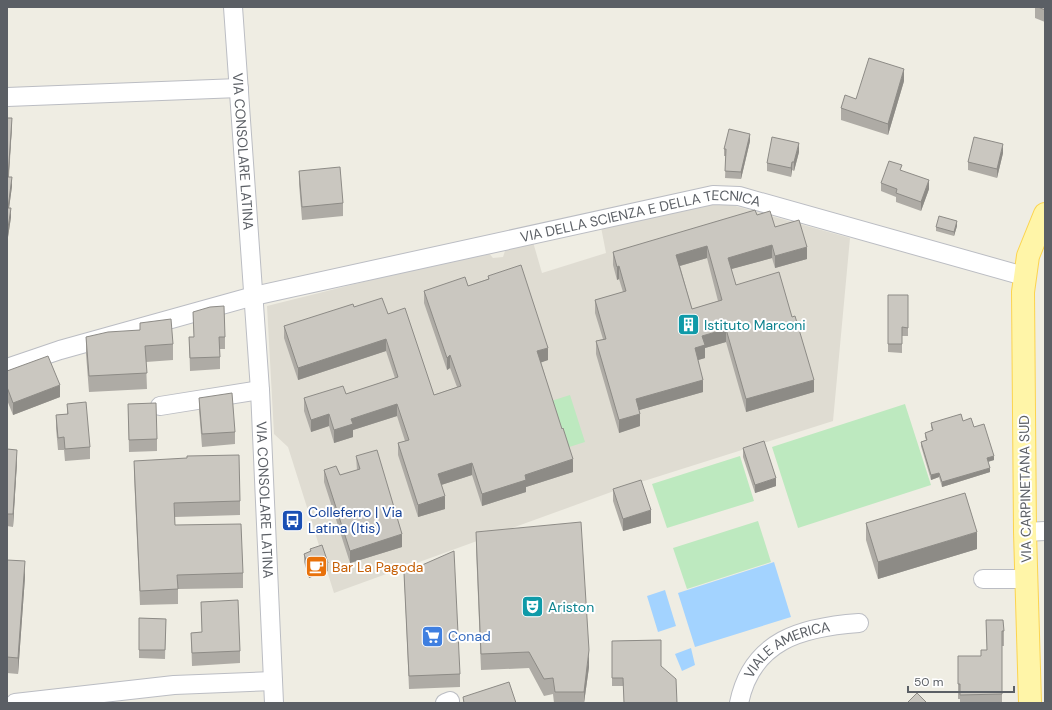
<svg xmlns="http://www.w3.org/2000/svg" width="1052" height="710" font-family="'DM Sans',sans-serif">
  <rect width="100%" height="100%" fill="#efede3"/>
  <path fill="#dfdcd2" d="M721,202L850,238L833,421L625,487L334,593L288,447L274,434L267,306L487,251L493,258L503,257L506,248L533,242L542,273L606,253L601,227Z"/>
  <path fill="#bde9bf" d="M570,395L585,442L566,448L551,401Z
    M905,404L931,485L798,528L772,447Z
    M740,456L754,501L667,528L652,484Z
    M758,521L771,562L687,589L673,548Z"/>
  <path fill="#a3d3ff" d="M774,562L791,617L695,647L678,593Z
    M665,590L676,626L658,632L647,596Z
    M691,648L695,665L682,671L675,654Z"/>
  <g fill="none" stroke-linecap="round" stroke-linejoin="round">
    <defs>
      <g id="minor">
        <path id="s1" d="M233,7L260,390L274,703"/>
        <path d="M7,97L239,88"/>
        <path id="s2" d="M7,368L60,350L254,296L713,195L739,196L1024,276"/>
        <path d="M160,406L260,390"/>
        <path d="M1025,532L1045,531"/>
        <path d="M983,579H1027"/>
        <path d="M15,703L174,685L273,681"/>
        <path d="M445,703L450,701"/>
        <path id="s3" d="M739,703C752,640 802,627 859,623"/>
      </g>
      <path id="major" d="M1030,703L1025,532L1023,292L1028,256L1045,214"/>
    </defs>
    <use href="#minor" stroke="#bbbdc3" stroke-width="20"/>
    <use href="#major" stroke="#fcd44f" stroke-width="24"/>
    <use href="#minor" stroke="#fff" stroke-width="18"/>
    <use href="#major" stroke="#fff5a8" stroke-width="22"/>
  </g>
  <path fill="#aeaba5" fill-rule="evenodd" d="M1035,7H1045V22L1035,18Z
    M904,81L888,135L841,120V108L856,99Z
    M7,118L12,126L9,177L12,186L9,208L11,217L8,237L7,236Z
    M750,141L741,179L725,178L726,156H724V149Z
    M799,152L794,171L792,170L791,177L767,171V163Z
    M1003,153L997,178L968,170V162Z
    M299,171L343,203V216L302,220L299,184Z
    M902,171L929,189L921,211L896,202V197L881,191V183Z
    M757,215L775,227L807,259L775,268L772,258L731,269L736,285L814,392L746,412L726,342L705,348V358L698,360L703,392L639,410L640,426L619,433L596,354V341L603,339L595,313V300L623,292L619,279L617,280L613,265V252ZM707,258L718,301L692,309L680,266Z
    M957,226L954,236L936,231V227Z
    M488,276L548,360L541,362L573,472L526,487V492L482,506L472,475L441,485L445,509L418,517L398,455V443L405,441L397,416L353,430V437L334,443L329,426L311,432L304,411V398L346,394L395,378L386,351L298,380L284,338V326L354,307L388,314L434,395L457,387L450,368L447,370L424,303V291L468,286L488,279Z
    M888,295H908V336H902V353L888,352Z
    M193,312L225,337V349H220V369L190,371L189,337H194Z
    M140,323L173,344V360L146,362L147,389L89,392L86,354V337L140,330Z
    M7,371L60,397L13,415L7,400Z
    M199,398L235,432V444L202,447L199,410Z
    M67,404L90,447V459L65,461L64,450H58L56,428V415L67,414Z
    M128,404L157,439V451L129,452Z
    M963,421L974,427L994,460L988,462L990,472L942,487L939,477L931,480L921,446V442L926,440L925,437V433L932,430L931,427V423Z
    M743,448L776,486L755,493L743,457Z
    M7,449L17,462L13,527L7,526Z
    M356,456L402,547L350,563L324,482V470L340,475L357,470Z
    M134,461L240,501V515L175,517V525L243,573V588L178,589V604L140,605L134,475Z
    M613,489L651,523L623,531L613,501Z
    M866,523L977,549L878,579L866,540Z
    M476,532L589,667L584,703H554L553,694L544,696L529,668L481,670L476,548Z
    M310,549L328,571L309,578L304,562V554L310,552Z
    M7,560L25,577L18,674L7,673Z
    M404,573L460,674V687L409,689Z
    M201,602L240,651V663L192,666L191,633L202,632Z
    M139,618L166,619L165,659L139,658Z
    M986,620L1004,631V646H1002V703H960V699H958V656H981L987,650Z
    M661,640L623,686H612V641Z"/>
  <path fill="#8d8b86" d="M904,69V81L888,135V124Z
    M12,118V126L8,185V177Z
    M750,134V141L741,179V172Z
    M799,143V152L794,171V162Z
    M1003,144V153L997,178V169Z
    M792,162V170L791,177V168Z
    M12,177V186L8,216V208Z
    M929,180V189L921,211V202Z
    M11,208V217L8,237V228Z
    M957,221V226L954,236V232Z
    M772,245V258L728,270V258Z
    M707,246V258L676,267V255Z
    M807,247V259L775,268V256Z
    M619,266V279L617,280V267Z
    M726,329V342L705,348V358L695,361V348L702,336Z
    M386,339V351L298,380V368Z
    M548,348V360L537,364V351Z
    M450,355V368L447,370V358Z
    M703,380V392L636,411V399Z
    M814,380V392L746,412V399Z
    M60,385V397L13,415V403Z
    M397,404V416L353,430V437L334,443V430L351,419Z
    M329,414V426L311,432V420Z
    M640,414V426L619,433V420Z
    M17,450V462L13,527V514Z
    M994,456V460L987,462V458Z
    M573,459V472L526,487V492L482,506V494L525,475Z
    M472,463V475L438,486V474Z
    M990,468V472L942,487V482Z
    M939,473V477L931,480V475Z
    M776,478V486L755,493V485Z
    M445,496V509L418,517V505Z
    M651,510V523L623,531V519Z
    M977,532V549L878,579V562Z
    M402,534V547L350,563V551Z
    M25,561V577L18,674V658Z
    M328,563V571L309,578V569Z
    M589,650V667L584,703V692Z"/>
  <path fill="#cac7c0" stroke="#8d8b86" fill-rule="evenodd" d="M1038,7H1045V10Z
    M869,58L904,69L888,124L841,108L845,95L856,99Z
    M7,118H12L8,177H12L8,208H11L8,228H7Z
    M729,129L750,134L741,172L725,171L726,149H724Z
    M772,137L799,143L794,162H792L791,168L767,163Z
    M974,137L1003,144L997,169L968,162Z
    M889,161L902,165L900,170L929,180L921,202L896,193L897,189L881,183Z
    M340,167L343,203L302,207L299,171Z
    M755,210L757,215L770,211L775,227L799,220L807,247L775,256L772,245L728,258L736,285L779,272L792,317L795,316L814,380L746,399L726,329L702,336L705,345L695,348L703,380L636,399L640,414L619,420L596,341L606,339L595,300L626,291L619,266L617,267L613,252ZM707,246L722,300L692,309L676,255Z
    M939,216L957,221L954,232L936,227Z
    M521,265L548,348L537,351L562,429L563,428L573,459L525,475L526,480L482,494L472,463L438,474L445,496L418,505L398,443L409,440L397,404L351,419L353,424L334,430L329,414L311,420L304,398L343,386L346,394L398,377L386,339L298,368L284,326L353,304L354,307L382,298L388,314L405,308L434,395L461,386L450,355L447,358L424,291L465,277L468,286L489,279L488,276Z
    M888,295H908V328L902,327V344H888Z
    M224,306L225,337H219L220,357L190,358L189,337H194L193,312L210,307Z
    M171,319L173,344L145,346L147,373L89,376L86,337L108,332L140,330V323Z
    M48,356L60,385L13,403L7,387V371Z
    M232,393L235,432L202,434L199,398Z
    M86,402L90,447L65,449L64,437L58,438L56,415L68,414L67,404Z
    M156,403L157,439L129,440L128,404Z
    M961,414L963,421L971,418L974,427L984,424L994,456L987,458L990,468L942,482L939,473L931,475L921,442L927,440L925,433L933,430L931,423Z
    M764,441L776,478L755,485L743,448Z
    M7,449L17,450L13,514H7Z
    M377,450L402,534L350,551L324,470L336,466L340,475L360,469L356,456Z
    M239,455L240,501L174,503L175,525L241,524L243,573L177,575L178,589L140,591L134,461L187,458V456Z
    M641,480L651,510L623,519L613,489Z
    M965,493L977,532L878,562L866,523Z
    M581,522L589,650L584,692H555L553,678L544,679L529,652L481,654L476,532Z
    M322,545L328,563L309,569L304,554L311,551L310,549Z
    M454,551L460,674L409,676L404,573Z
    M7,560L25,561L18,658L7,657Z
    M238,600L240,651L192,653L191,633L202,632L201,602Z
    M139,618L166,619L165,650H139Z
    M986,620H1003L1004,631H1002V694L960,695V684H958V656H981V650H987Z
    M661,640V666L676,679L677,703H624L623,678H612V641Z
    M509,682L516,703H464L463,697Z
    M917,693L927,703H907Z"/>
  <defs>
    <symbol id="building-square" viewBox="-11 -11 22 22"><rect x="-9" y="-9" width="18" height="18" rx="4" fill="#0f9aa8" stroke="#fff"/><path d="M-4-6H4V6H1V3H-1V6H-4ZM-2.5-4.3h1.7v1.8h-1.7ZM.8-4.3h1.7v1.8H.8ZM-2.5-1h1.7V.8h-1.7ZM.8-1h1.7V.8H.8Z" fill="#fff"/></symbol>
    <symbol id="bus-square" viewBox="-11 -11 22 22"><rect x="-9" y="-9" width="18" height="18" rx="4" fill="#1a4fb4" stroke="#fff"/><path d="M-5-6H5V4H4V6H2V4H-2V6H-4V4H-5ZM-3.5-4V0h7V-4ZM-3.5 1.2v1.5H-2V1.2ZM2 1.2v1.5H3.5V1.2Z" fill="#fff"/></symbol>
    <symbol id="cafe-square" viewBox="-11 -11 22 22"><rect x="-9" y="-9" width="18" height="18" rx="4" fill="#e8710a" stroke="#fff"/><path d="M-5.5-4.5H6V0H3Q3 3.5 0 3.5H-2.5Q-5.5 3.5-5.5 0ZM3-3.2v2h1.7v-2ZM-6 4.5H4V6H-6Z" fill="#fff"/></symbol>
    <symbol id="theatre-square" viewBox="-11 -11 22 22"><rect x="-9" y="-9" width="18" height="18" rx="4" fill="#0f9aa8" stroke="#fff"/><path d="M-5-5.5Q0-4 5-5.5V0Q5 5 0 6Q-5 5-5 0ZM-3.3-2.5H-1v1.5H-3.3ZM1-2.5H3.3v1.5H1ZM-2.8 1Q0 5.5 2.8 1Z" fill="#fff"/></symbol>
    <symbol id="supermarket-square" viewBox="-11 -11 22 22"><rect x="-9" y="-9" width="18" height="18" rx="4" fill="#3f7fe0" stroke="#fff"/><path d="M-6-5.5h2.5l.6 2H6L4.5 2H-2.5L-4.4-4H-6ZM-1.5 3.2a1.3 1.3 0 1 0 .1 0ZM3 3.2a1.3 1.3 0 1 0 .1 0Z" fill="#fff"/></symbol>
  </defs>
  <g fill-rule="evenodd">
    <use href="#building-square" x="676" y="312" width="25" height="25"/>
    <use href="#bus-square" x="280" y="508" width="25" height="25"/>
    <use href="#cafe-square" x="304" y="554" width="25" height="25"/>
    <use href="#theatre-square" x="520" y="594" width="25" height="25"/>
    <use href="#supermarket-square" x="420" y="624" width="25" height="25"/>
  </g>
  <g text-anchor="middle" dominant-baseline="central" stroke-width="4" stroke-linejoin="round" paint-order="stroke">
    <g font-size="14" fill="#5b5f65" stroke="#fff">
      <text stroke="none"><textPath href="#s1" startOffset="145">VIA CONSOLARE LATINA</textPath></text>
      <text stroke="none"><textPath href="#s2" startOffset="653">VIA DELLA SCIENZA E DELLA TECNICA</textPath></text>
      <text transform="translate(1025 489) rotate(-91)">VIA CARPINETANA SUD</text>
      <text stroke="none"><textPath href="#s1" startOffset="494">VIA CONSOLARE LATINA</textPath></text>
      <text stroke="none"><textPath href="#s3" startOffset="78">VIALE AMERICA</textPath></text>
    </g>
    <g font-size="14" fill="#0d838f" stroke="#fff" text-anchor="start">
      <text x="704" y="325">Istituto Marconi</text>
      <text x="548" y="607">Ariston</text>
    </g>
    <g font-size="14" fill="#164399" stroke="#fff" text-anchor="start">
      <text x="308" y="512">Colleferro | Via<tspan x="308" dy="16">Latina (Itis)</tspan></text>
    </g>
    <g font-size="14" fill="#c56008" stroke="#fff" text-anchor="start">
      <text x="332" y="567">Bar La Pagoda</text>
    </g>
    <g font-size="14" fill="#366cbe" stroke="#fff" text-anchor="start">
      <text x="448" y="636">Conad</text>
    </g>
  </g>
  <rect width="1052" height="710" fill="none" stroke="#5b5f65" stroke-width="16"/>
  <path d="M908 686v6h106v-6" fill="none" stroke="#5b5f65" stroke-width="2"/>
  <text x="914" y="686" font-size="12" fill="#5b5f65" stroke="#ffffff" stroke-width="3" paint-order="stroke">50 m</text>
</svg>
